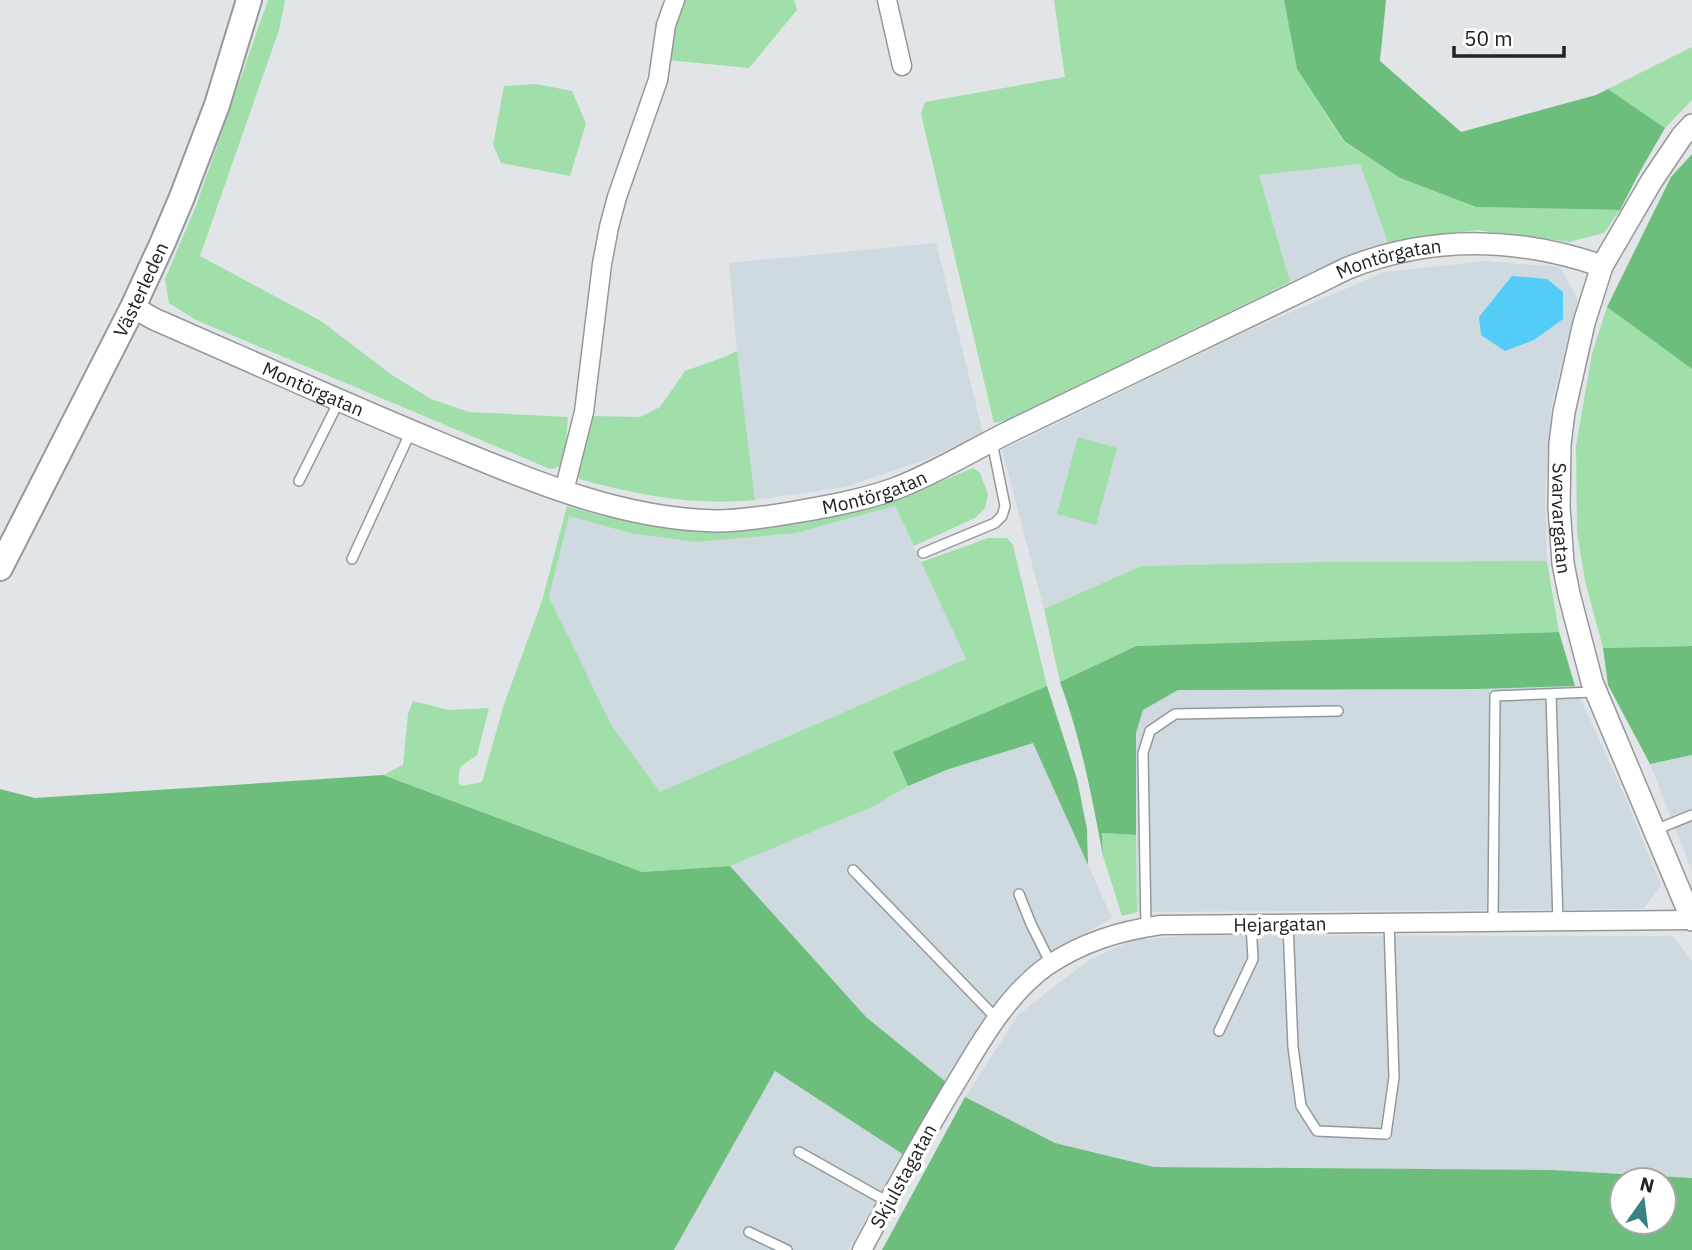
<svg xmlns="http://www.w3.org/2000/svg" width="1692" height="1250" font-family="'IBM Plex Sans',sans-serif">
  <rect width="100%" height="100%" fill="#e2e5e7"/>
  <path fill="#cfd9e0" d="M1360,164L1388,243L1290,282L1259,175Z
    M936,243L983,433L925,460L845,487L755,500L737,351L729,263Z
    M1484,261L1560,267L1578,300L1552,402L1545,492L1547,561L1323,562L1141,566L1044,609L1002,450L1247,331L1385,272Z
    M895,506L966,659L660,793L612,726L549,597L569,515L630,533H796Z
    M1575,686L1630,808L1661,886L1643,909L1137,912L1136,732L1143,710L1178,690L1479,689Z
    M1033,742L1112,918L1057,950L1027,971L983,1019L946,1082L866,1017L730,866L874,806L908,786L949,769Z
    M1692,755V871L1650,764Z
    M1197,935L1673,936L1692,961V1178L1552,1170L1154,1167L1055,1143L965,1097L1019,1014L1089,960L1133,940Z
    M775,1070L904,1155L848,1250H674Z"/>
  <path fill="#a0dfaa" d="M268,0H285L279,30L200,256L321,321L392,375L431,399L469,412L568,417L564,466L550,469L196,320L169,303L165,279L196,206Z
    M680,0H794L797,10L749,68L667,60Z
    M1054,0H1284L1297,69L1343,141L1400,178L1476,207L1620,210L1604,233L1569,242L1477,230L1388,243L1360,164L1259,175L1290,282L1008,420L994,423L921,114L925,102L1065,77Z
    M1692,47V100L1665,128L1608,89Z
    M536,84L572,91L586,123L570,176L501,163L493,145L504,86Z
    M1607,307L1692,369V646L1603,648L1585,581L1577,532L1576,446L1592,354Z
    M737,351L755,500C695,506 637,495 579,479L576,468L590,416L640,417L660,407L685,371L724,357Z
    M1078,437L1117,448L1096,525L1057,514Z
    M973,468L980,473L988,494L985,508L975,518L914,546L895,506L796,533L696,542L630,533L569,516L549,597L612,726L660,792L966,659L921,562L988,538H1007L1013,545L1047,686L893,752L908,786L874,806L730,866L642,872L383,775L403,765L408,714L413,701L449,710L489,708L477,755L460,767L458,783L462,786L482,782L504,704L542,601L567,506L602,516L662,527L737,530L800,524L891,502Z
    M1547,561L1559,632L1136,646L1060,682L1044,609L1141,566L1323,562Z
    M1102,833L1136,835L1137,912L1122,916L1103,856Z"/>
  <path fill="#6dbe7d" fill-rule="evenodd" d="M1284,0H1386L1380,61L1461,132L1596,95L1608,89L1665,128L1638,175L1620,210L1476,207L1400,178L1344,141L1297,69Z
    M1692,154V369L1607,307L1671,177Z
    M1559,632L1575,686L1479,689L1178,690L1143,710L1136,733V835L1102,833L1103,856C1092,797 1081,739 1060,682L1136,646Z
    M1692,646V755L1650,764L1608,685L1603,648Z
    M1047,686L1077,779L1087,829L1088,865L1033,743L949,769L908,786L893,752Z
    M383,775L642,872L730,866L866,1017L946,1082L904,1155L775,1071L674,1250H0V789L35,798Z
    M965,1097L1055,1143L1154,1167L1552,1170L1692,1178V1250H882ZM1622,1180H1664V1222H1622Z"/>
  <path fill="#53ccf8" d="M1512,276L1547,279L1563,292V319L1534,340L1505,351L1481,335L1479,317Z"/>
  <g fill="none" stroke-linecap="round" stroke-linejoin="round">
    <defs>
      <path id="service" d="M299,481L339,401
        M923,553L995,523L1002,516L1005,506L992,442
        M352,559L411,431
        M1551,694L1558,921
        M1655,830L1692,815
        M853,870L997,1019
        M1019,894L1031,924L1051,964
        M1493,921L1495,696L1594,692
        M1288,923L1293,1047L1301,1106L1317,1131L1386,1134L1394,1077L1389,922
        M1146,927L1143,753L1150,731L1175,714L1338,711
        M1219,1031L1253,959L1251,924
        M799,1152L888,1202
        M749,1232L787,1250"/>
      <path id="minor" d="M887,0L902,66
        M564,491L584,412L602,264L609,227L617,197L658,80L666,25L675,0
        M862,1250C893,1192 924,1135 959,1078C983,1038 1008,994 1047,966C1083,942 1119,931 1161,925L1692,920"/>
      <g id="tertiary">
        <path id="s1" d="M1692,125L1682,136L1651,182L1602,266L1584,323L1564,412L1560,444L1559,507L1563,563L1569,594L1592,682L1692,920"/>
        <path id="s2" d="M133,307L154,319C248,360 341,402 435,441C525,478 617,519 716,521C741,521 766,517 790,513C825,507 860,501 894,489C937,473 975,448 1017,428C1114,381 1212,334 1309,287C1322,281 1335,274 1348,268C1431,235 1518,237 1602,266"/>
      </g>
      <g id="secondary">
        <path id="s3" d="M0,568L133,307L163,242L182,197L217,105L249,0"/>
      </g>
    </defs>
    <use href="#service" stroke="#95989a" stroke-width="12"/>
    <use href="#minor" stroke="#95989a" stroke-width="21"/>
    <use href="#tertiary" stroke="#95989a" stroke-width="24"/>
    <use href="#secondary" stroke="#95989a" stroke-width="28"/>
    <use href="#service" stroke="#fff" stroke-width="9"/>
    <use href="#minor" stroke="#fff" stroke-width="18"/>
    <use href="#tertiary" stroke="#fff" stroke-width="21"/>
    <use href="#secondary" stroke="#fff" stroke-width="24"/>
  </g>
  <g text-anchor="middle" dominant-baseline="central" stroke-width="7" stroke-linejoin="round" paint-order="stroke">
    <g font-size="19" fill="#212223" stroke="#fff">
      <text stroke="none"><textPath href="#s2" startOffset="1353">Montörgatan</textPath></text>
      <text stroke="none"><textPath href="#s3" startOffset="312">Västerleden</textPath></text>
      <text stroke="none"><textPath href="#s2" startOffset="198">Montörgatan</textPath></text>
      <text stroke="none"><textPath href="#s2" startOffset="786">Montörgatan</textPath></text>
      <text stroke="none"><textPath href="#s1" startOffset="425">Svarvargatan</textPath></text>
      <text transform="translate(1280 924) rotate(-1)">Hejargatan</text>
      <text transform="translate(903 1176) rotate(-61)">Skjulstagatan</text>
    </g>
  </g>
  <g transform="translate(1643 1201) rotate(14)"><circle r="33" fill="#ffffff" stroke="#a6a7a7" stroke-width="2"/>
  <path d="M0-5L12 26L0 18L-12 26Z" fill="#398185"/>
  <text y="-10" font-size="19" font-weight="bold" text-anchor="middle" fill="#212223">N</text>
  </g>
  <path d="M1454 46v10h110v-10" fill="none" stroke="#212223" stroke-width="3.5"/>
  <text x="1464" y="46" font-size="21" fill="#212223" stroke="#ffffff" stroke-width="5" paint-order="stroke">50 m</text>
</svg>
